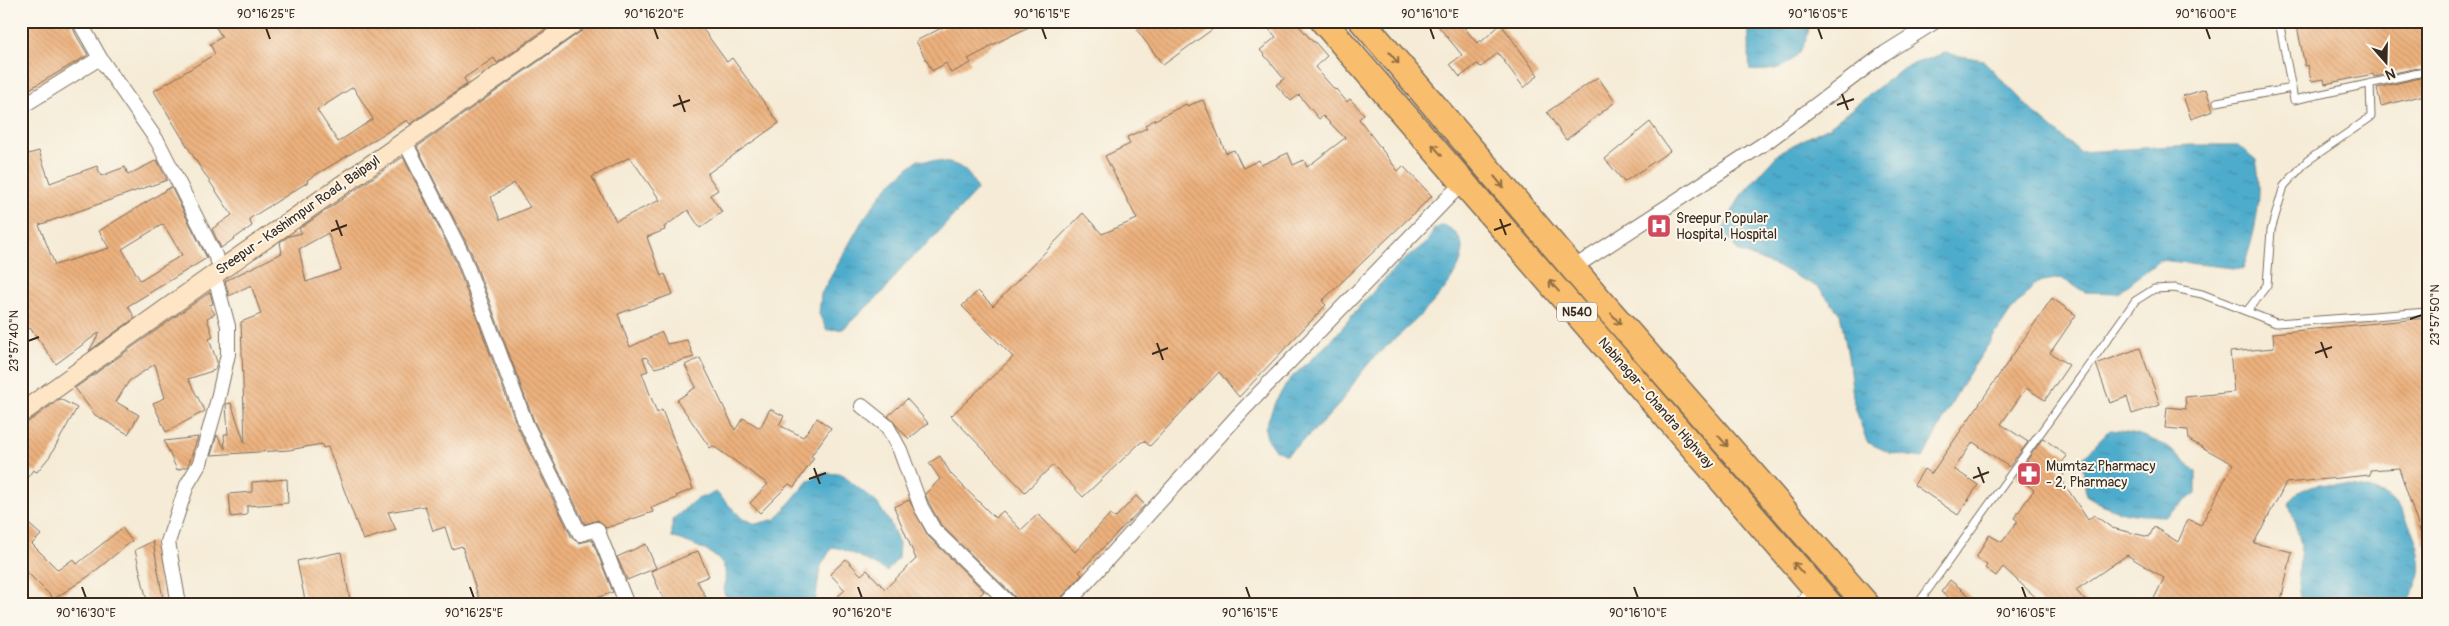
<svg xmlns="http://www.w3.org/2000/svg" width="2449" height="626" font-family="Pangolin,sans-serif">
  <defs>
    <pattern id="water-ripples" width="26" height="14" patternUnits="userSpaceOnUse" patternTransform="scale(1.25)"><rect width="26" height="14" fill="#4eaccc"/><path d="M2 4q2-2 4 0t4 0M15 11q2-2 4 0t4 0" fill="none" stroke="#428ca5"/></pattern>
    <pattern id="building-back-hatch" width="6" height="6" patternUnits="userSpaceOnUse" patternTransform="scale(1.25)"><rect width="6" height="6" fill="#ecb17d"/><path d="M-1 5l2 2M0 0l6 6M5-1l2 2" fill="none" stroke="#cb986c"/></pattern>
  </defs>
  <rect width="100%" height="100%" fill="#fbf7ec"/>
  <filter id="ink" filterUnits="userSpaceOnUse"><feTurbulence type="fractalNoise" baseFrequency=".02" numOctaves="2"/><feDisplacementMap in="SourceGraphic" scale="10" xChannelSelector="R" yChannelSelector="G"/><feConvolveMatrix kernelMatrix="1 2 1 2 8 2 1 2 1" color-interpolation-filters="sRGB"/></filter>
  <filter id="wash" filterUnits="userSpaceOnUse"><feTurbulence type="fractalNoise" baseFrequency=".0096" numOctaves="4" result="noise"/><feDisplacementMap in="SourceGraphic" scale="20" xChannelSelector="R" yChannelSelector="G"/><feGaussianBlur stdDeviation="1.12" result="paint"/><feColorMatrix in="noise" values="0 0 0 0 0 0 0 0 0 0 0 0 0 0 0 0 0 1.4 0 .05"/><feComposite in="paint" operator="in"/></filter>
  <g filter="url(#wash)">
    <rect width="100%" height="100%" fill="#f5ebd6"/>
    <path fill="url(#water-ripples)" stroke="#446b75" d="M1746,21H1811C1804,57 1787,74 1750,70C1748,56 1751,32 1746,21Z
      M1945,53L1983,60L2032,111L2080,152L2191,145H2238L2256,160C2264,197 2255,233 2243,269L2160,260L2118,293L2085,292L2061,278L2037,282L2010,312L1962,384L1923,458L1890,453L1867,442L1854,404L1848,355L1840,314L1819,288L1783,269L1738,251L1722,230L1742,194L1781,151L1829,127L1904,67Z
      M917,160C945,162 966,159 977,190L933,238L903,266L884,291L843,329L827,330L819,314L821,294L861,223L885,189Z
      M1444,225C1506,256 1393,337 1370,362C1357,376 1348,393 1336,408C1321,425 1304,440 1286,455L1274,449L1267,439L1265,428L1276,400L1290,379L1333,339L1359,307L1398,265L1427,242L1434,229Z
      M2110,430C2147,433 2171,445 2196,472V493L2166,516C2133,515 2115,514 2086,495L2082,459Z
      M822,473L841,474L877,503L890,523L899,543L898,558L887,571C870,563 849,549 832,547L820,568L815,605H737L724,594C724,588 726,577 725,570C719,551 688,543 672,537V520L695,500L716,492L743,519L756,524L776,519L808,481Z
      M2328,484C2347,486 2367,487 2385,495C2405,505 2424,551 2420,573C2418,584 2411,596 2406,605H2301L2298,583L2301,544L2289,503C2298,488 2311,486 2328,484Z"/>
    <g id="blocks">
      <path fill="url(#building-back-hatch)" fill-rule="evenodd" d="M21,21H70L76,35L88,55L21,94Z
        M212,21H383L388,30L400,21H557L497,63L494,58L464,78L467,84L410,124L407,120L307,180L308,182L249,219L252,226L221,248L212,229L232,215L198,164L154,91L215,54L210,44L222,37ZM353,87L373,119L338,142L317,110Z
        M588,21H697L727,62L732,58L779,123L707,174L718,190L710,195L722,212L700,228L688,210L664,227L665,230L647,237L661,276L665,274L673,294L618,314L630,347L662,332L667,344L687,340L694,357L655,368L646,357L643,358L648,371L642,373L657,413L662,410L693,489L676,496L677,498L651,508L653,512L606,528L598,520L585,524L534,421L471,252L417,147L583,30ZM630,157L660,200L616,221L592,177ZM514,183L530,207L500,220L491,197Z
        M955,21H1041L988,47L989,48L968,59L971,63L951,73L946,63L932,71L916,41Z
        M1150,21H1224L1163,65L1137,30Z
        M1262,21H1295L1313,42L1314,41L1327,56L1315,67L1335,90L1336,89L1347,102L1350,99L1364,114L1359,119L1398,171L1403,166L1432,196L1322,301L1326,305L1239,397L1219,372L1150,446L1144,441L1140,443L1083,497L1053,465L1025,492L951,416L1013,357L962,306L978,291L993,306L1083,213L1102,234L1137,219L1105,156L1130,144L1127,137L1147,128L1145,125L1186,104L1187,106L1203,100L1226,153L1234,150L1243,168L1259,160L1261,165L1288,153L1293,165L1304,160L1307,167L1345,138L1323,116L1319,119L1299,95L1291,101L1276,85L1284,79L1260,50L1276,37Z
        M1434,21H1459L1477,43L1480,40L1481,42L1501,24L1538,75L1524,88L1498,53L1481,67L1477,64L1460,77L1450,64L1462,55Z
        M2296,21H2428V66L2374,77L2373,74L2325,84L2324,79L2311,81L2308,65L2305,66Z
        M2428,76V94L2381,106L2377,88Z
        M1598,77L1615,102L1566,140L1547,112Z
        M2206,89L2213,111L2191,119L2183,96Z
        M1650,122L1670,151L1624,182L1605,159Z
        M39,151L50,183L97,166L101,176L125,167L128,175L157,160L167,180L39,225L55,265L109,248L99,231L171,187L207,258L128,306L135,318L89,351L100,332L56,364L30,328L21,332V156ZM163,224L182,255L140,280L122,249Z
        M403,157L455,260L518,428L572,538L579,543L592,540L613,592L577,605H481L462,546L452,549L445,527L433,531L425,506L388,512L396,530L363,540L328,447L323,448L322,444L289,450L211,455L217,435L225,449L224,434H228L226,404L231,403L245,444L241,322L261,314L251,285L229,296L225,281L282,253L280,242L289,236L302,233L299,229ZM328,233L341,270L306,282L299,249Z
        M210,292L213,304L209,305L215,314L207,318L213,337L209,339L217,362L215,370L188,379L205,411L166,432L153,403L165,398L155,364L129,381L116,402L139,415L128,434L95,415L75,388Z
        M2052,298L2076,315L2050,353L2069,365L2045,400L2026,388L2001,424L2028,442L2009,467L1973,442L1954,469L1978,485L1958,515L1914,485L1924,469L1931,474Z
        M2428,318V546H2425L2399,468L2370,470V475L2286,483L2254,543L2292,552L2280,605H2151L2164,578L2127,555L2076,590L2089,605H2044L2003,567L1996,576L1985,568L1987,565L1976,558L1989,535L2002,542L2018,521L2014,518L2034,490L2016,476L2043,438L2067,456L2057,469L2064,474L2061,479L2088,520L2094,515L2112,528L2149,537L2154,527L2178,542L2188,519L2201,525L2233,464L2189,440L2188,430L2165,428L2167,407L2186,409L2185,397L2234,392L2230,352L2274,348L2273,333Z
        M2140,348L2160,405L2132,414L2127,397L2110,403L2096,364Z
        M700,358L735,430L743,418L760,428L770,409L784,416L779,425L803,437L817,418L831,428L811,456L814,458L794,487L789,484L760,513L750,503L768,484L713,446L710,448L677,400L696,387L685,365Z
        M60,399L77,408L50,456L37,472L33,470L21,486V424L28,422Z
        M907,399L928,423L909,439L888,416Z
        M198,437L188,466L177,470L164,441Z
        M940,456L951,474L995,518L1003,511L1021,530L1038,514L1075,552L1110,514L1115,518L1136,496L1145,505L1079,572L1082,575L1055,605H1020L1017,599L941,525L929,503L925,494L940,479L929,463Z
        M287,479L288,503L247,506V515L231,517L229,494L252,492V482Z
        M909,500L928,536L984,591L971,605H967L961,599L954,605H828L845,590L830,574L846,559L861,575L867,570L885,589L916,559L894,507Z
        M21,517L41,535L32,544L58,570L73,559L77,564L122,528L132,541L89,576L54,599L21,566Z
        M153,541L164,605H148L135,550Z
        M646,544L656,568L627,580L617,557Z
        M698,551L709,576L697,581L710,605H666L651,571Z
        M341,552L351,605H306L297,561Z
        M1950,580L1981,605H1958L1941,592Z"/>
    </g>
  </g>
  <g filter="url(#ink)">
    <use href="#blocks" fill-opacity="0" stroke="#7c6e5e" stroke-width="1"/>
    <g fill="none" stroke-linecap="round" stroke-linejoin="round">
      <defs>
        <path id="lane" d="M2279,21L2294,100L2428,71
          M2217,102L2292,88
          M2247,311L2267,285L2271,230L2284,186L2307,161L2371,117L2370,83
          M1917,605L2135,301L2154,289L2174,288L2202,294L2276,323L2428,312"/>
        <path id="street" d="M79,21L100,58L158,142L222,269
          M21,107L100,58
          M404,140L463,256L526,424L580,534L597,529L627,605
          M1573,268L1768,141L1885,53L1936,21
          M862,406L887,426L900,450L921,507L934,530L1011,605
          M179,605L168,542L187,485L200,463L217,403L228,354V326L214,274
          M1066,605L1242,411L1464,181
          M1802,605L1814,587"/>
        <path id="secondary" d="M21,413L222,269L577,21"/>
        <path id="highway" d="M1323,21L1830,605
          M1362,21L1600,300L1867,605"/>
      </defs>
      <use href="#lane" stroke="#7c6e5e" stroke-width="9"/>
      <use href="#street" stroke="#7c6e5e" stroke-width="16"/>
      <use href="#secondary" stroke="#7c6e5e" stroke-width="21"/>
      <use href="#highway" stroke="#7c6e5e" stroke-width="28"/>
      <use href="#lane" stroke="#fff" stroke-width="7"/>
      <use href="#street" stroke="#fff" stroke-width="14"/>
      <use href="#secondary" stroke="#fde5c5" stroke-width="19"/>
      <use href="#highway" stroke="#f9be6d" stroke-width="25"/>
    </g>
    <defs><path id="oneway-shaft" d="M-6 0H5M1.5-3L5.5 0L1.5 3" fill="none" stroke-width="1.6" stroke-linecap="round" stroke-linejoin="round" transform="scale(1.25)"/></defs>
    <g stroke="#906d42">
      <use href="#oneway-shaft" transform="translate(1394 58) rotate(50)"/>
      <use href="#oneway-shaft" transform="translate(1437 150) rotate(-131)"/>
      <use href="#oneway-shaft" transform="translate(1499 182) rotate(50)"/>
      <use href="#oneway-shaft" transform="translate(1554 286) rotate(-131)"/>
      <use href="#oneway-shaft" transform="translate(1616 319) rotate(49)"/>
      <use href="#oneway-shaft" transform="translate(1723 441) rotate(49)"/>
      <use href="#oneway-shaft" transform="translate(1798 568) rotate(-131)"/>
    </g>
  </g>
  <path fill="none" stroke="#3b2a1e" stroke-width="2" d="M266,28L270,39M654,28L658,39M1042,28L1046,39M1430,28L1434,39M1818,28L1822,39M2206,28L2210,39M1842,94L1848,110M679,95L685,112M1837,105L1854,99M673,106L690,100M1500,219L1506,235M336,220L342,236M1494,230L1511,224M331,231L347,225M2410,319L2422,315M28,341L39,337M2321,342L2327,358M1157,343L1163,360M2315,353L2332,347M1152,354L1168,348M1978,467L1984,483M814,468L820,484M1973,478L1989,472M809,479L826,473M82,587L86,598M470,587L474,598M858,587L862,598M1246,587L1250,598M1634,587L1638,598M2022,587L2026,598"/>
  <defs>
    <symbol id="hospital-square" viewBox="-11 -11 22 22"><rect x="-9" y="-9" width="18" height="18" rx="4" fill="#d1495b" stroke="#fbf7ec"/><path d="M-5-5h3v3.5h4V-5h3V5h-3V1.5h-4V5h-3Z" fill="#fff"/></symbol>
    <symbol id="pharmacy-square" viewBox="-11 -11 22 22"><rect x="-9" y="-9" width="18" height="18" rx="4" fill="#d1495b" stroke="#fbf7ec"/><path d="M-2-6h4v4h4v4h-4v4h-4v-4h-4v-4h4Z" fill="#fff"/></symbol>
  </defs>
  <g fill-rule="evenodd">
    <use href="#hospital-square" x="1645" y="212" width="28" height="28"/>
    <use href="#pharmacy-square" x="2015" y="460" width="28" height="28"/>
  </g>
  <g text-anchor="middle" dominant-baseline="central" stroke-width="4" stroke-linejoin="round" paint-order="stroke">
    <rect fill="#fbf7ec" stroke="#75685c" stroke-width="1" x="1557" y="302.5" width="40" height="19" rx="4"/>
    <g font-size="12" font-weight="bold" fill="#3b2a1e">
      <text x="1577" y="312">N540</text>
    </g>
    <g font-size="14" fill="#3b2a1e" stroke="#fbf7ec">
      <text transform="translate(298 215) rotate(-35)">Sreepur - Kashimpur Road, Baipayl</text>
      <text transform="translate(1656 403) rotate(49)">Nabinagar - Chandra Highway</text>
    </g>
    <g font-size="14" fill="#3b2a1e" stroke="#fbf7ec" text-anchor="start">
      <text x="1676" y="218">Sreepur Popular<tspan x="1676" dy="16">Hospital, Hospital</tspan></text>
      <text x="2046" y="466">Mumtaz Pharmacy<tspan x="2046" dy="16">- 2, Pharmacy</tspan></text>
    </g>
  </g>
  <rect width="2449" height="626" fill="none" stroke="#fbf7ec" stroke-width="55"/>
  <g transform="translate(2386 62) rotate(160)" stroke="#fbf7ec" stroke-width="4" paint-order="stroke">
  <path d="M0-4L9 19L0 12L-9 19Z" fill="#3b2a1e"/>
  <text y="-8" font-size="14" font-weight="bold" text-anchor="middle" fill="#3b2a1e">N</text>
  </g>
  <rect x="28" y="28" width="2394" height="570" fill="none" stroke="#3b2a1e" stroke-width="2"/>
  <g font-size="12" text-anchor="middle" fill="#3b2a1e">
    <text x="266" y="18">90°16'25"E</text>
    <text x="654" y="18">90°16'20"E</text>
    <text x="1042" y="18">90°16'15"E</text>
    <text x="1430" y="18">90°16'10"E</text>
    <text x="1818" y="18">90°16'05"E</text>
    <text x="2206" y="18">90°16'00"E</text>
    <text transform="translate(2435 315) rotate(-90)" y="4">23°57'50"N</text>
    <text transform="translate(14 341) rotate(-90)" y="4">23°57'40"N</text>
    <text x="86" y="617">90°16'30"E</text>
    <text x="474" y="617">90°16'25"E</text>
    <text x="862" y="617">90°16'20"E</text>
    <text x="1250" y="617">90°16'15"E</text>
    <text x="1638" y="617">90°16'10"E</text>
    <text x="2026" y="617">90°16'05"E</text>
  </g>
</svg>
